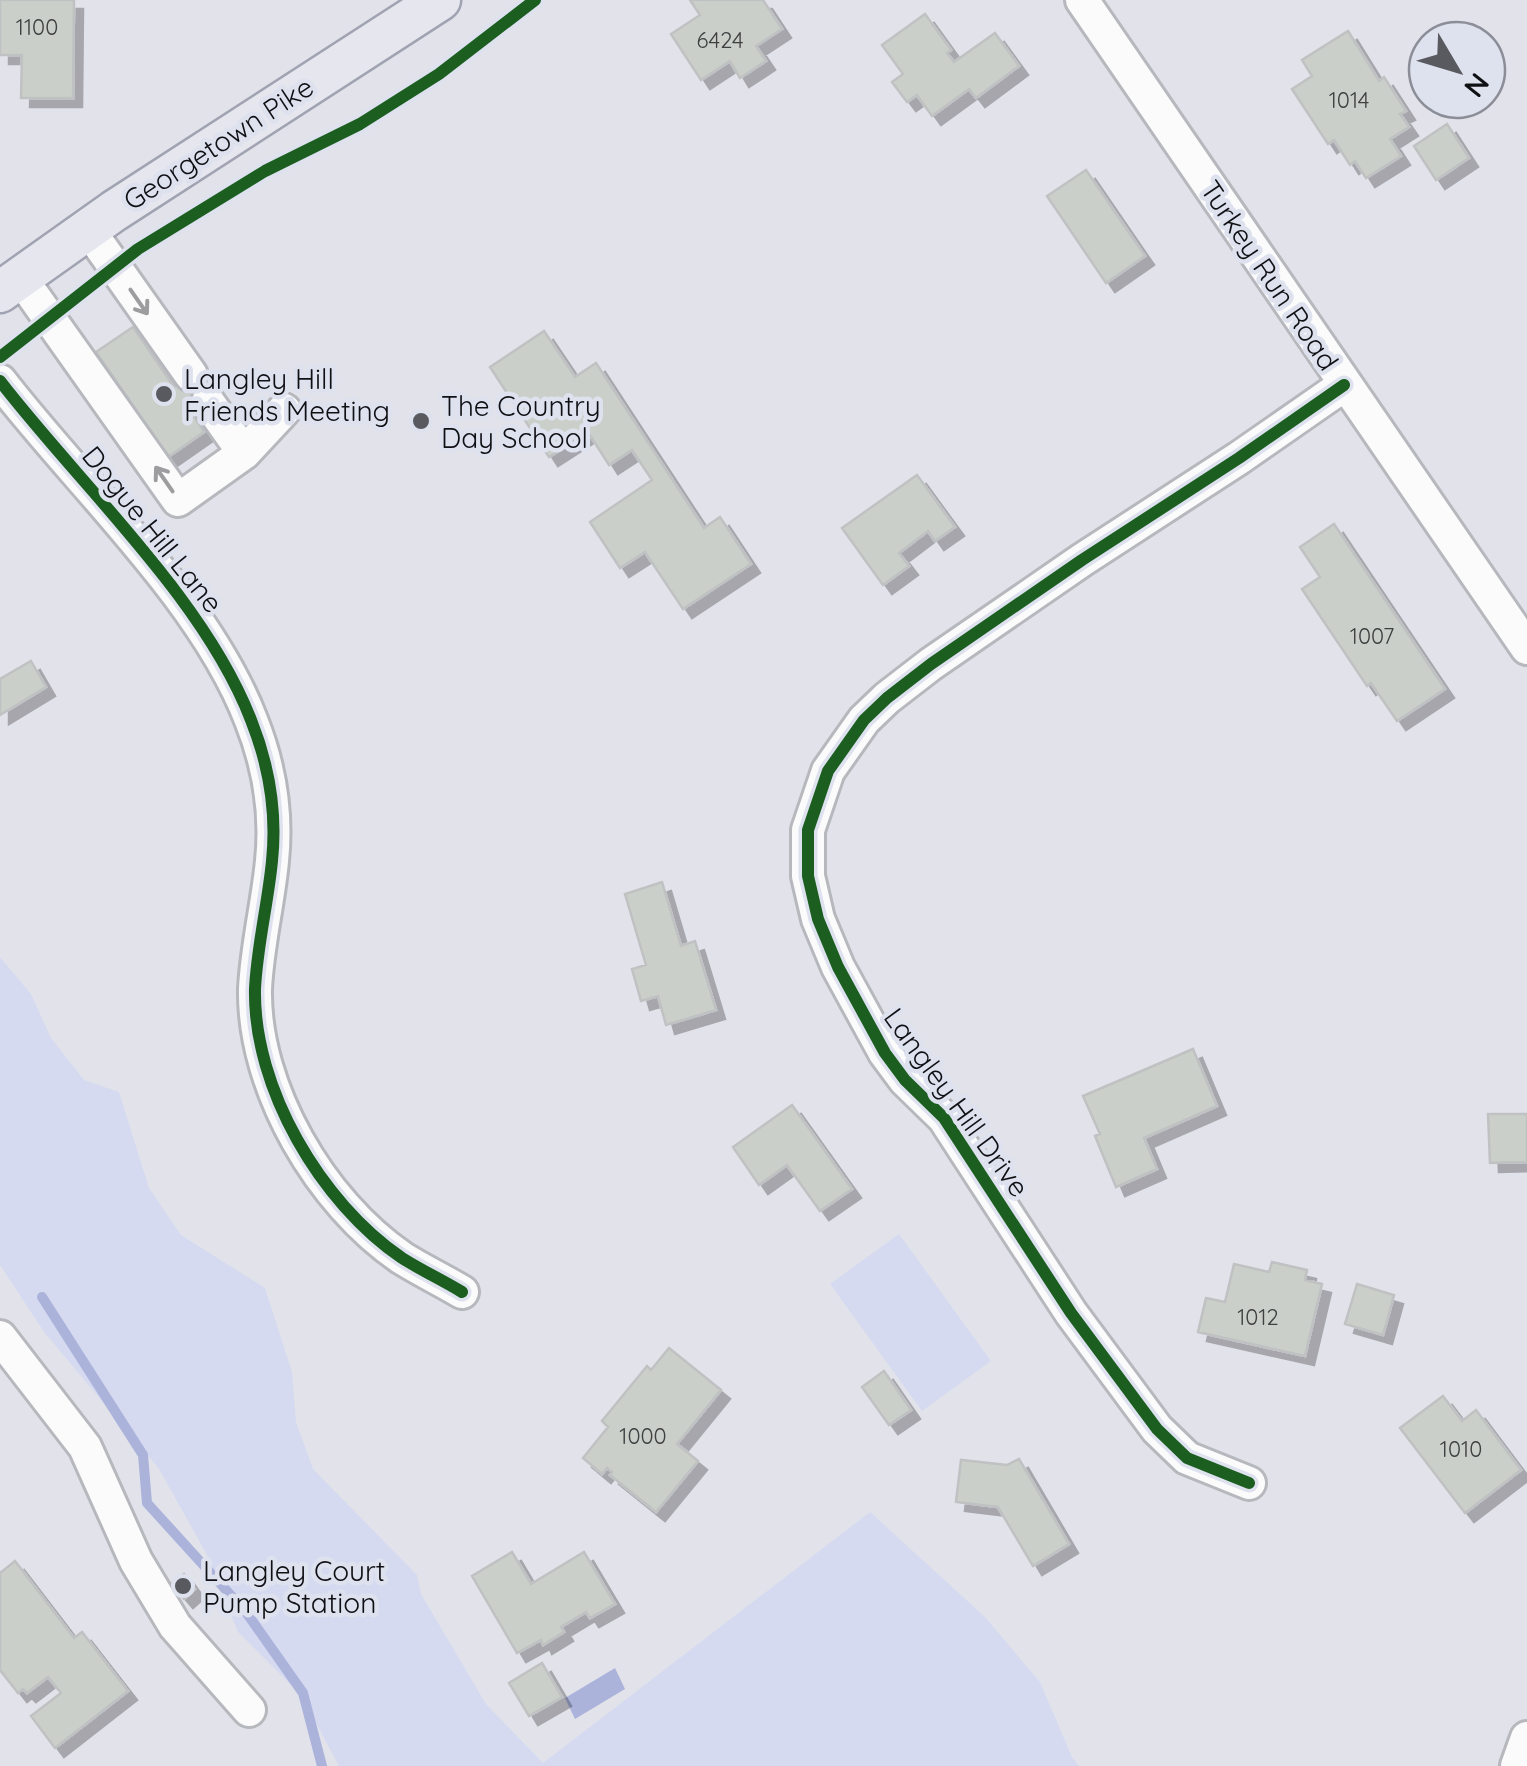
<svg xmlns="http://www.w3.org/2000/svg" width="1527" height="1766" font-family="Quicksand,sans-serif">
  <defs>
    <filter id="shadow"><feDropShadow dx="9" dy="9" stdDeviation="0" flood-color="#0004"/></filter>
  </defs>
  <rect width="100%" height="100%" fill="#e2e3ea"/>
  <path fill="#d5daf0" d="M0,957L31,994L51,1038L84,1080L119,1092L149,1188L181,1235L265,1288L292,1372L296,1422L313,1469L417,1575L421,1594L486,1704L543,1763L870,1512L985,1617L1040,1682L1072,1757L1079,1766H339L301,1695L238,1632L206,1553L159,1469L44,1332L0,1265Z
    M899,1234L991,1361L922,1411L830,1284Z"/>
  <path fill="#abb3db" d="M615,1668L625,1689L575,1719L565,1698Z"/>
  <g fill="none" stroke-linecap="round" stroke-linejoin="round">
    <path stroke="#abb3db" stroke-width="10" d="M42,1297L143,1455L147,1503L246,1612L303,1693L322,1766"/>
  </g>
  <path fill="#cad0c9" stroke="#bfc1c2" stroke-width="2.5" filter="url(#shadow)" d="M0,0H74L73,98H21L22,55H0Z
    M690,0H763L782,29L756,46L766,61L740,78L730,61L701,80L671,34L700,15Z
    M925,14L951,50L947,53L954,62L995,33L1019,66L976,98L969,89L932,116L917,95L907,102L892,82L903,74L882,45Z
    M1348,31L1379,81L1384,77L1406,111L1400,114L1409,127L1390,139L1401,156L1366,178L1355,161L1350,165L1334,140L1328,144L1292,89L1312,76L1302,60Z
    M1447,124L1469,158L1436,180L1414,146Z
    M1086,170L1145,256L1106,283L1047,196Z
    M133,327L174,387L191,375L208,402L192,413L204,432L168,457L96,352Z
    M544,331L575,377L596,363L704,528L720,517L751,564L683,609L645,552L620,568L590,522L652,480L632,450L609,465L588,432L549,457L490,367Z
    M917,475L955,527L935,541L928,531L899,553L909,566L883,585L842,528Z
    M1334,524L1445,689L1397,721L1371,683L1367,686L1302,589L1320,577L1300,547Z
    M31,661L46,687L0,715V679Z
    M662,882L681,946L695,941L716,1010L666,1025L658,996L641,1001L632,969L646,965L625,894Z
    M1193,1049L1217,1106L1144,1138L1157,1169L1116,1187L1095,1136L1100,1134L1083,1096Z
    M792,1105L852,1189L820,1211L787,1165L759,1185L733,1147Z
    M1488,1114H1527V1162L1490,1163Z
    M1272,1262L1307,1270L1305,1280L1322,1284L1305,1356L1198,1332L1206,1298L1225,1302L1234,1264L1269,1272Z
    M1357,1284L1394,1295L1383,1335L1345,1324Z
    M669,1348L721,1390L677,1444L698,1461L656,1512L610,1475L612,1472L607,1468L602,1474L583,1458L608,1427L602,1421L647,1366L651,1370Z
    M884,1371L911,1410L889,1425L862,1387Z
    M1443,1396L1462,1421L1476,1410L1521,1470L1465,1513L1400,1428Z
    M1019,1459L1069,1544L1033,1566L998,1507L956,1502L961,1460L1007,1465Z
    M512,1552L531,1584L584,1552L615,1604L590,1618L586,1612L561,1627L564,1632L543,1645L541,1640L517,1653L472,1576Z
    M15,1561L74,1638L82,1632L128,1691L55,1748L31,1716L61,1693L48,1677L27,1693L23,1689L18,1693L0,1670V1573Z
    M184,1574L195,1589L184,1599L171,1584Z
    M542,1663L562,1697L529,1716L509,1683Z"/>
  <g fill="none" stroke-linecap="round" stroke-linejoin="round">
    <defs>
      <path id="minor" d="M1082,0L1527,648
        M88,229L191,375
        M20,277L178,500L244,453L208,402
        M0,381C80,485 204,598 251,720C269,765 277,813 272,861C268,903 257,946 255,989C253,1088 321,1203 402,1258C421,1270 442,1280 462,1292
        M244,453L284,410
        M0,1337L85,1447L136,1561L175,1626L249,1710
        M1249,1483L1187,1458L1157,1429L1071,1313L944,1118L905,1080L885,1053L838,967L818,919L808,876V830L828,771L864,720L887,698L931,664L1082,560L1239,458L1344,385
        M1517,1766L1527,1738"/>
      <path id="major" d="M0,292L114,211L440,0"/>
    </defs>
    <use href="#minor" stroke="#b7b8bd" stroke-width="38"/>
    <use href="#major" stroke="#a0a3b1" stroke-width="45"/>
    <use href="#minor" stroke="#fbfbfc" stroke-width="32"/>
    <use href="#major" stroke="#e6e7ee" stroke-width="40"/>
    <defs>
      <path id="cycleway" d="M0,357L138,249L265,171L360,124L439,74L535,0
        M0,381C80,485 204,598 251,720C269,765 277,813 272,861C268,903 257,946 255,989C253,1088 321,1203 402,1258C421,1270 442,1280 462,1292
        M1249,1483L1187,1458L1157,1429L1071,1313L944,1118L905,1080L885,1053L838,967L818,919L808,876V830L828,771L864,720L887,698L931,664L1082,560L1239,458L1344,385"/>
    </defs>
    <use href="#cycleway" stroke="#dee1ee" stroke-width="19"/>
    <use href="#cycleway" stroke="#1b5e20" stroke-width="12"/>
  </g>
  <defs><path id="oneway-shaft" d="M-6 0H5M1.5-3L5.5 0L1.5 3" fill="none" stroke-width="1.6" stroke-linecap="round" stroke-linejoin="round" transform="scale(2.5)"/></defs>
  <g stroke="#9d9d9f">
    <use href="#oneway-shaft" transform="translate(139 302) rotate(55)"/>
    <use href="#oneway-shaft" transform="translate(164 479) rotate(-125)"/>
  </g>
  <g fill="#595a5f" stroke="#dee1ee" stroke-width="4">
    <circle cx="164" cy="394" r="10"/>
    <circle cx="421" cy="421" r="10"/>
    <circle cx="183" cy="1586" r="10"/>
  </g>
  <g text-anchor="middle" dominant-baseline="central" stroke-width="9" stroke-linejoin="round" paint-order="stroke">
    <g font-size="22" fill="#3e4041">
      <text x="37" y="27">1100</text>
      <text x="720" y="40">6424</text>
      <text x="1349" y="100">1014</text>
      <text x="1372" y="636">1007</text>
      <text x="1258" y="1317">1012</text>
      <text x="643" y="1436">1000</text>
      <text x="1461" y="1449">1010</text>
    </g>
    <g font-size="28" fill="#0f1014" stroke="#dee1ee">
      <text transform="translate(218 143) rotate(-33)">Georgetown Pike</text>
      <text transform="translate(1270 275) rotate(56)">Turkey Run Road</text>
      <text transform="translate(153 529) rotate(51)">Dogue Hill Lane</text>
      <text transform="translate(957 1102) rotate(54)">Langley Hill Drive</text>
    </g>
    <g font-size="28" fill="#0f1014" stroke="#dee1ee" text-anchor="start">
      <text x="184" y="378">Langley Hill<tspan x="184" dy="32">Friends Meeting</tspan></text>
      <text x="441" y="405">The Country<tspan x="441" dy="32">Day School</tspan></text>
      <text x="203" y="1570">Langley Court<tspan x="203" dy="32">Pump Station</tspan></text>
    </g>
  </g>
  <g transform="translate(1457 70) rotate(128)"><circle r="48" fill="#dee1ee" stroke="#8b8d97" stroke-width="2.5"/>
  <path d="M0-8L18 38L0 25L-18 38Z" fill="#595a5f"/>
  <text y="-15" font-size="28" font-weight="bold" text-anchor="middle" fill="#0f1014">N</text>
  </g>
</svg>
